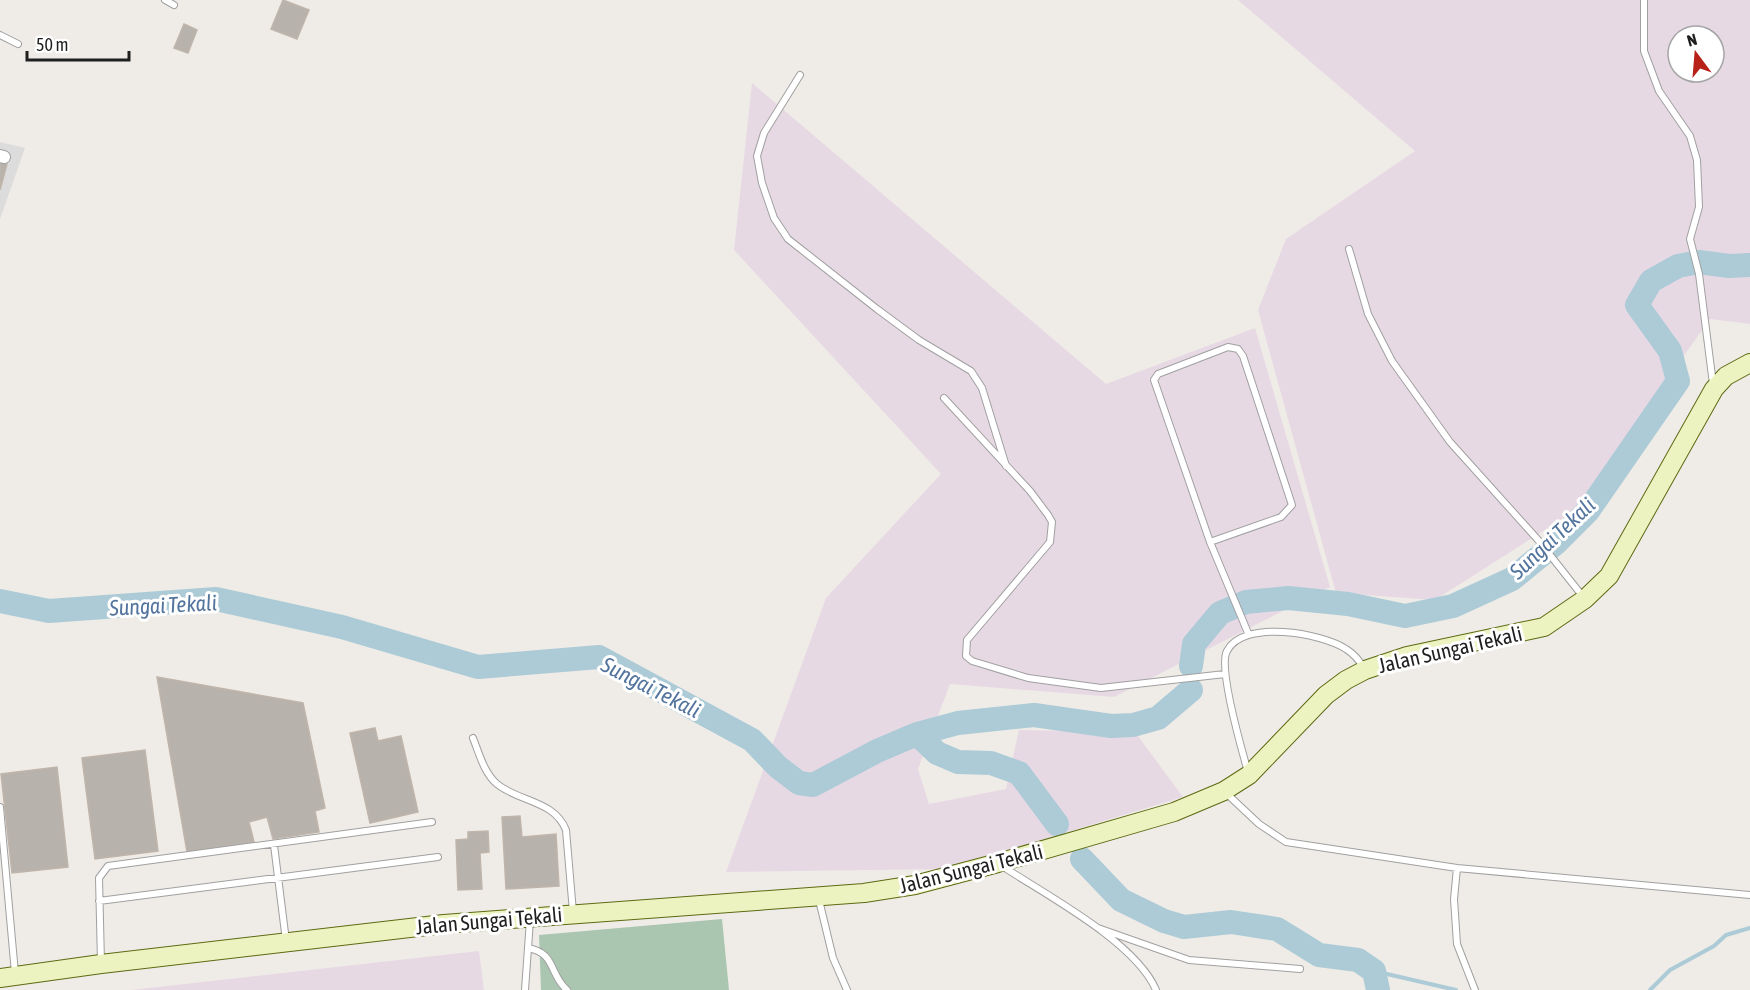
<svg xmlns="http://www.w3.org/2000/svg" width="1750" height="990" font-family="'Asap Condensed',sans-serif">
  <rect width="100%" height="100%" fill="#efece7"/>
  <path fill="#dddcdc" d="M0,142L25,148L0,219Z"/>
  <path fill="#e7d9e4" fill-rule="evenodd" d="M1238,0H1750V324L1710,319L1573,512L1435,600L1336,593L1258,310L1286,239L1415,151ZM1678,36H1714V72H1678Z
    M752,83L1106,384L1255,328L1330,587L1114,697L950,684L918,769L929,804L1006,789L1019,730L1135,732L1183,797L945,869L726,872L826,598L941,474L734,250Z
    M479,951L484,990H130H131Z"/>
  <path fill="#aac5b0" d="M722,919L729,990H541L539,935Z"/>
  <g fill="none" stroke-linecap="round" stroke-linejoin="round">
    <path stroke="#accbd7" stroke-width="4" d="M1374,971L1456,990
      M1650,990L1670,970L1714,946L1726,935L1750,928"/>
    <path stroke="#accbd7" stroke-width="24" d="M0,601L49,611L216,599L342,627L478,667L599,657L752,740L778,767L799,783L813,785L877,751L917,734L958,723L1034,715L1111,726L1133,725L1158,718L1191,690
      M1191,666L1194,644L1220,613L1246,602L1288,598L1348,604L1405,616L1453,606L1512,579L1556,543L1588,511L1678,381L1670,351L1637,305L1651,281L1678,266L1699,262L1729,266L1750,265
      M917,734L937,753L958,762L991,763L1019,773L1057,824
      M1082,859L1121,900L1164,921L1184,927L1231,922L1277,929L1319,955L1358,960L1374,971L1378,990"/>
  </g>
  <path fill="#b8b2ac" stroke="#bfb5ab" stroke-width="1.5" d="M283,0L309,10L297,39L271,29Z
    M184,24L197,30L188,53L174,48Z
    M0,162L7,164L0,190Z
    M157,677L303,703L325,808L315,811L319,832L273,839L267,817L249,822L254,842L187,852Z
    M375,728L378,741L401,736L418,812L370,823L350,733Z
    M145,750L158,851L95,859L82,758Z
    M57,767L68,867L12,873L1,774Z
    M520,816L522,837L556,834L559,886L506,889L502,817Z
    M488,831L489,852L480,853L482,889L458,890L456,840L468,839V832Z"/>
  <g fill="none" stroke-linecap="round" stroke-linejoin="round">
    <defs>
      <path id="lane" d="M165,0L174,5
        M1644,0V51L1659,91L1690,136L1697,160L1699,207L1690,239L1699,274L1713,384
        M0,35L18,44
        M800,75L764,133L757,156L762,183L774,218L788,239L877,309L919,340L971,371L982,388L1006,466
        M1349,249L1368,314L1392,361L1450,442L1539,541L1584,598
        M1228,347L1238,349L1243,356L1292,505L1281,517L1210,542L1154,380L1158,374Z
        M944,398L1030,491L1048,515L1052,522L1050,542L967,640L966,656L972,661L1028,678L1101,688L1225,674
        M1210,542L1248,633
        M473,738C479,753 484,773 497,784C519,802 554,800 566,830L573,912
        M1248,772C1242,751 1218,667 1227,651C1243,619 1322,633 1346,649C1354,654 1360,661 1364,669
        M1226,793L1259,824L1286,842L1457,868L1750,895
        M0,807L15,973
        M274,845L286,941
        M1002,866C1046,895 1136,942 1156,990
        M1457,868L1454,899L1457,944L1475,990
        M819,900L833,958L847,990
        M99,901L438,857
        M1098,928L1189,960L1300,969
        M528,948C556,953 549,974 567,990
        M101,963L99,878L108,866L432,822
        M525,990L530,920"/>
      <path id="street" d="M0,156L4,157"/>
      <path id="secondary" d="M0,978L101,964L444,924L864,893L915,885L998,863L1174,812L1224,791L1249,775L1326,695L1346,680L1365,670L1407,656L1544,627L1585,599L1609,576L1714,389L1726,376L1750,363"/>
    </defs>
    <use href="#lane" stroke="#a0a0a0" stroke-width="8"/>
    <use href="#street" stroke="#a0a0a0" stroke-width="14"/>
    <use href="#secondary" stroke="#5c6a12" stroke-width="20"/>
    <use href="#lane" stroke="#fff" stroke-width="6"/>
    <use href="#street" stroke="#fff" stroke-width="12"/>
    <use href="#secondary" stroke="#edf2c1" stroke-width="18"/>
  </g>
  <g text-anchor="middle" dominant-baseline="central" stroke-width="6" stroke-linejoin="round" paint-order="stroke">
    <g font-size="21" fill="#1f1f1f" stroke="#fff">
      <text transform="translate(1450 649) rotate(-13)">Jalan Sungai Tekali</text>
      <text transform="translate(971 868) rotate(-14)">Jalan Sungai Tekali</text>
      <text transform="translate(489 920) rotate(-5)">Jalan Sungai Tekali</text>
    </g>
    <g font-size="22" font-style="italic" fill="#53749d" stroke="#fff">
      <text transform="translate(1552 538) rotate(-43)">Sungai Tekali</text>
      <text transform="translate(163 605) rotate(-3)">Sungai Tekali</text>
      <text transform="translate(651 687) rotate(27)">Sungai Tekali</text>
    </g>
  </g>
  <g transform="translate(1696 54) rotate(344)"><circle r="28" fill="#ffffff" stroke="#a5a5a5" stroke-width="1.5"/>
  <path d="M0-4.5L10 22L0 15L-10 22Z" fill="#b72118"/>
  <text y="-9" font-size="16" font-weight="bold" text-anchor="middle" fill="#1f1f1f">N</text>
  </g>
  <path d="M27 51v9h102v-9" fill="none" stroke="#1f1f1f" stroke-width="3"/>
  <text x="36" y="51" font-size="18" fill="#1f1f1f" stroke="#ffffff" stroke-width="4.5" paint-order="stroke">50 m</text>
</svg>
